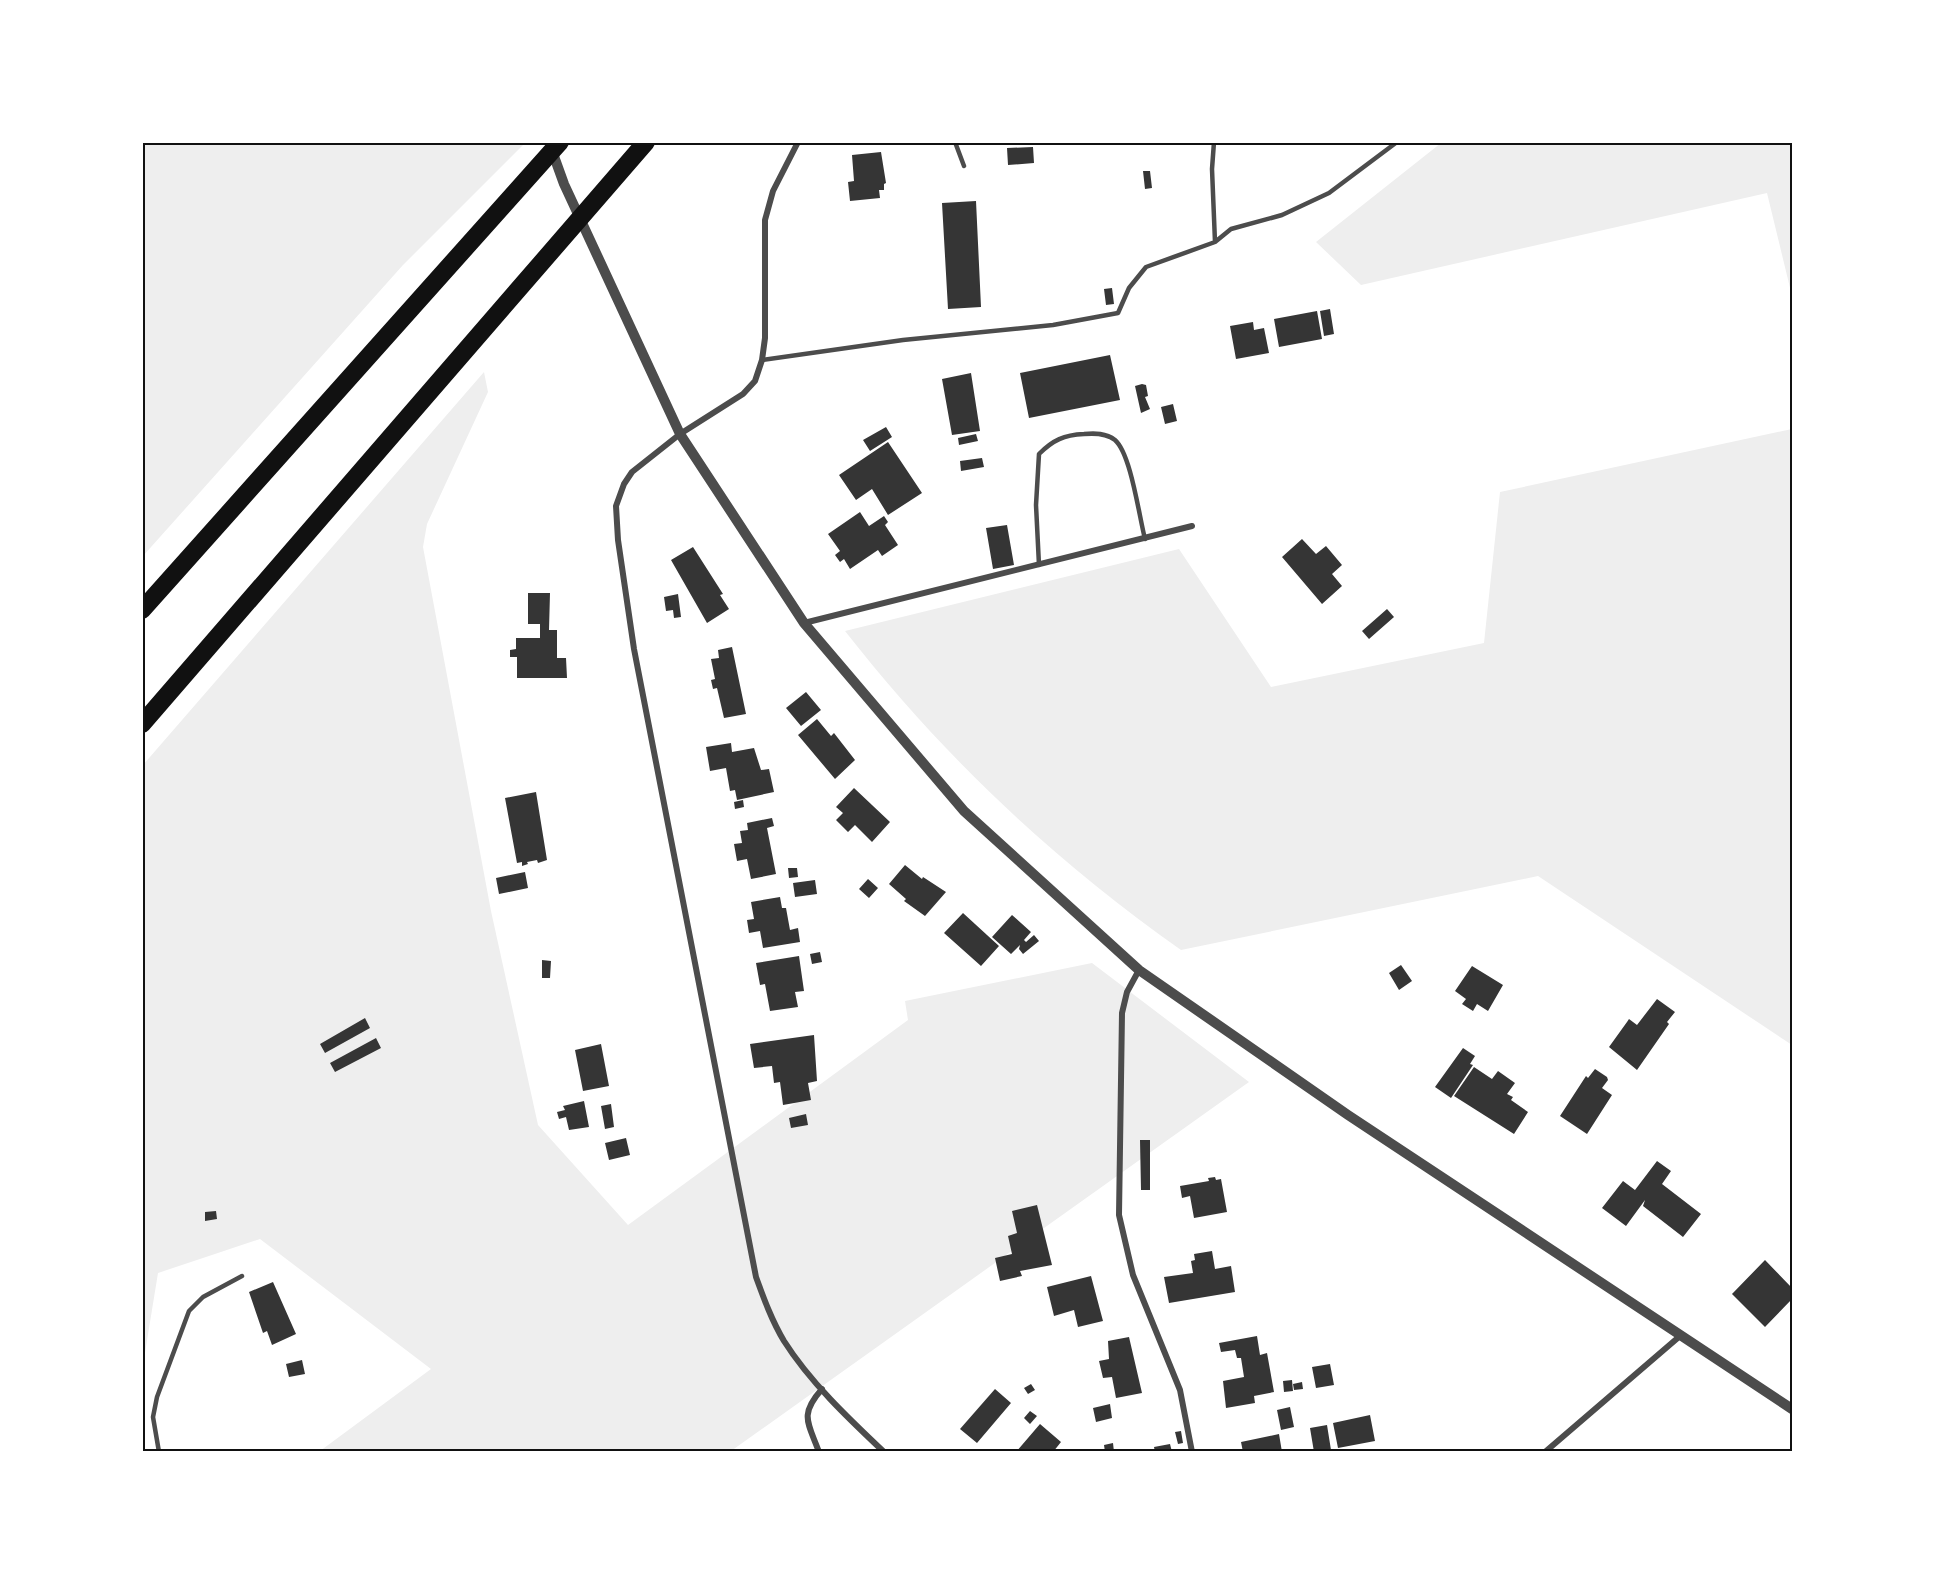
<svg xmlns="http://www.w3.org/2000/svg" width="1935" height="1594" font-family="'Noto Serif',serif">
  <rect width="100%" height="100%" fill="#fff"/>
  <path fill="#eee" d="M143,142L525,143L403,265L143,556Z
    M1441,143H1792V296L1767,193L1361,285L1316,242Z
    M484,372L488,392L427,524L423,547L491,911L538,1125L628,1225L908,1020L905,1001L1092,963L1249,1082L731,1451H320L431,1369L260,1239L158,1273L143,1365V765Z
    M1792,429V1045L1538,876L1181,950C1051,858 943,756 845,631L1179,549L1271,687L1484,643L1500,492Z"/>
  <path fill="#353535" d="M1033,147L1034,163L1008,165L1007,148Z
    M881,152L886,183L884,184V190H879L880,198L850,201L848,182L854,181L852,155Z
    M1143,171H1150L1152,188L1145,189Z
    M976,201L981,307L948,309L942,203Z
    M1112,288L1114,304L1106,305L1104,289Z
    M1330,309L1334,334L1324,336L1320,311Z
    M1317,311L1322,339L1279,347L1274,319Z
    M1253,322L1254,330L1264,328L1269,353L1236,359L1230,326Z
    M1110,355L1120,400L1029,418L1020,373Z
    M971,373L980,431L952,435L942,379Z
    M1142,384L1146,385L1148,396L1145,397L1150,409L1141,413L1135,386Z
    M1173,404L1177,421L1165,424L1161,407Z
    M886,427L892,437L870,451L863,440Z
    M976,434L978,441L959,445L958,438Z
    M888,442L922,493L888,515L872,489L856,500L839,475Z
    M982,458L984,467L961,471L960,461Z
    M860,512L869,526L884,516L888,522L885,525L898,545L882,556L878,550L850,569L844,559L840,562L835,555L840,551L828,534Z
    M1007,525L1014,565L993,569L986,528Z
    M1302,539L1316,554L1326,546L1342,565L1332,574L1342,586L1322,604L1282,557Z
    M693,547L723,594L720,595L729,609L707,623L671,560Z
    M528,593H550L549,630H557V658H566L567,678H517V657H510V650L516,649V638H540V624H528Z
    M678,594L681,617L674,618L673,610L666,611L664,597Z
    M1387,609L1394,617L1369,639L1362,631Z
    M732,647L746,714L724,718L717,688L713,689L711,680L715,679L711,659L719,658L718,650Z
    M806,692L821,710L801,726L786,708Z
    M817,719L831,736L834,733L855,760L835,779L798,735Z
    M731,743L732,752L754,748L761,770L769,769L774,792L737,800L735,790L730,791L726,768L710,771L706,747Z
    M854,788L890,822L872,842L855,825L848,832L836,820L843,813L836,807Z
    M536,792L547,860L538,863L537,860L527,862L528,864L522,866V862L517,863L505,798Z
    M743,800L744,807L735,809L734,802Z
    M772,818L774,826L767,828L776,874L751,879L747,859L737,861L734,844L742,843L740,831L748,830L747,823Z
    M905,865L922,879L923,877L946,892L925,916L904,901L906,899L889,884Z
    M788,868H797L798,877L789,878Z
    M525,872L528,888L499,894L496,878Z
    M868,879L878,888L869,898L859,889Z
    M815,880L817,894L795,897L793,883Z
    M780,897L782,908H786L790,930L798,928L800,942L763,948L760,931L749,933L747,920L754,919L751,902Z
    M963,913L999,946L981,966L944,933Z
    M1012,915L1031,932L1024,940L1026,942L1034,935L1039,941L1023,954L1019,949L1020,945L1011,954L992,937Z
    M820,952L822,962L812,964L810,954Z
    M799,956L804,991L795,992L798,1007L770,1011L765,984L760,985L756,963Z
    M542,960L551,961L550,978H542Z
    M1401,965L1412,981L1399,990L1389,973Z
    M1472,966L1503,985L1488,1011L1477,1004L1473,1011L1462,1004L1466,999L1455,991Z
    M1657,999L1675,1012L1667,1022L1669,1024L1637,1070L1609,1047L1627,1022L1629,1019L1637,1025Z
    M365,1018L370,1028L325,1053L320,1044Z
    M814,1035L817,1081L808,1083L811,1100L783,1105L780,1082L774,1083L772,1066L754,1068L750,1044Z
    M376,1038L381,1048L335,1072L330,1063Z
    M601,1044L609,1086L583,1091L575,1050Z
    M1463,1048L1475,1056L1470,1064L1473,1065L1451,1098L1435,1087Z
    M1474,1067L1492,1079L1498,1071L1515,1083L1507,1094L1513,1097L1511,1100L1528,1112L1514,1134L1454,1096Z
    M1595,1069L1607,1077L1608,1080L1602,1088L1612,1095L1587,1134L1560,1116L1586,1076L1588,1078Z
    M584,1101L589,1127L569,1130L566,1117L559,1119L557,1112L565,1110L563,1106Z
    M611,1104L614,1127L605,1129L601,1106Z
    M806,1114L808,1125L791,1128L789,1118Z
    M626,1138L630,1155L609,1160L605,1143Z
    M1140,1140H1150V1190H1141Z
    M1657,1161L1671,1171L1662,1184L1701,1214L1683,1237L1643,1206L1645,1200L1626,1226L1602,1208L1623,1181L1635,1190Z
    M1215,1177L1216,1180L1221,1179L1227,1212L1194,1218L1190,1196L1182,1198L1180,1186L1209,1181L1208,1178Z
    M1037,1205L1052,1265L1020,1271L1022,1276L1000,1281L995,1258L1012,1254L1008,1236L1017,1233L1012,1211Z
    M216,1211L217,1219L205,1221V1212Z
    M1212,1251L1215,1269L1231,1266L1235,1292L1169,1303L1164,1277L1193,1273L1191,1261L1195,1260L1194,1254Z
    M1765,1260L1792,1288V1299L1765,1327L1732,1294Z
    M1091,1276L1103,1321L1078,1327L1074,1310L1054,1316L1047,1287Z
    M273,1282L296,1334L272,1345L267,1331L263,1333L249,1292Z
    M1257,1336L1260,1355L1267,1353L1274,1392L1254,1396L1255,1403L1226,1408L1223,1381L1244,1377L1241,1358H1237L1235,1350L1221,1352L1219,1343Z
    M1129,1337L1142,1393L1116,1398L1112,1377L1103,1378L1099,1361L1109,1359L1108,1341Z
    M302,1360L305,1374L289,1377L286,1364Z
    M1330,1364L1334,1385L1316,1388L1312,1367Z
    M1292,1380L1293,1391L1284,1392L1283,1381Z
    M1302,1382L1303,1389L1294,1390L1293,1384Z
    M1031,1384L1035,1390L1028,1394L1024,1388Z
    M995,1389L1011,1403L977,1443L960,1429Z
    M1110,1404L1112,1418L1096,1422L1093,1408Z
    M1290,1407L1294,1427L1281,1430L1277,1410Z
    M1030,1411L1037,1416L1030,1424L1024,1418Z
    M1370,1415L1375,1441L1338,1448L1333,1423Z
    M1040,1424L1061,1442L1053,1452H1016Z
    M1327,1425L1331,1450L1314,1452L1310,1428Z
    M1181,1431L1183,1443L1178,1444L1175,1432Z
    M1279,1434L1282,1452H1243L1241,1442Z
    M1113,1443L1114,1452H1105L1104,1445Z
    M1170,1444L1172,1452H1155L1154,1447Z"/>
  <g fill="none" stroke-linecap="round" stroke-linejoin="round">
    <path stroke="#4c4c4c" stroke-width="4.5" d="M955,142L964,166
      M1214,142L1212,169L1215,242
      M762,360L903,340L1053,325L1118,313L1129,288L1146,267L1215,242L1231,229L1282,215L1329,193L1397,142
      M1039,565L1036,505L1039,454C1053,440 1064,435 1084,434C1095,433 1106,433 1115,440C1131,454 1139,516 1145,539
      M159,1452L153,1417L157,1397L189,1311L203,1297L242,1276"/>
    <path stroke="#4c4c4c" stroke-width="6" d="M798,142L773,191L765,220V338L762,360L755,381L743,394L680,434L632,472L624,484L616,506L618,540L634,649L756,1277C764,1299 772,1321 784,1341C810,1382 848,1418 884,1452
      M804,623L1192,526
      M1139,970L1127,992L1122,1013L1119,1215L1133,1275L1180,1390L1192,1452
      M819,1452C808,1422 799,1415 822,1389
      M1545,1452L1680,1336"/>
    <path stroke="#4c4c4c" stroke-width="10" d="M551,148L564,184L680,434L804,623L964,811L1139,970L1348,1115L1792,1409"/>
    <path stroke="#111" stroke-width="18" d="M142,610L560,142
      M142,724L646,142"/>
  </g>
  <rect width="1935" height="1594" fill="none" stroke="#ffffff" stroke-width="288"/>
  <rect x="144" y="144" width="1647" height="1306" fill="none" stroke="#111" stroke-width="2"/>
</svg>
